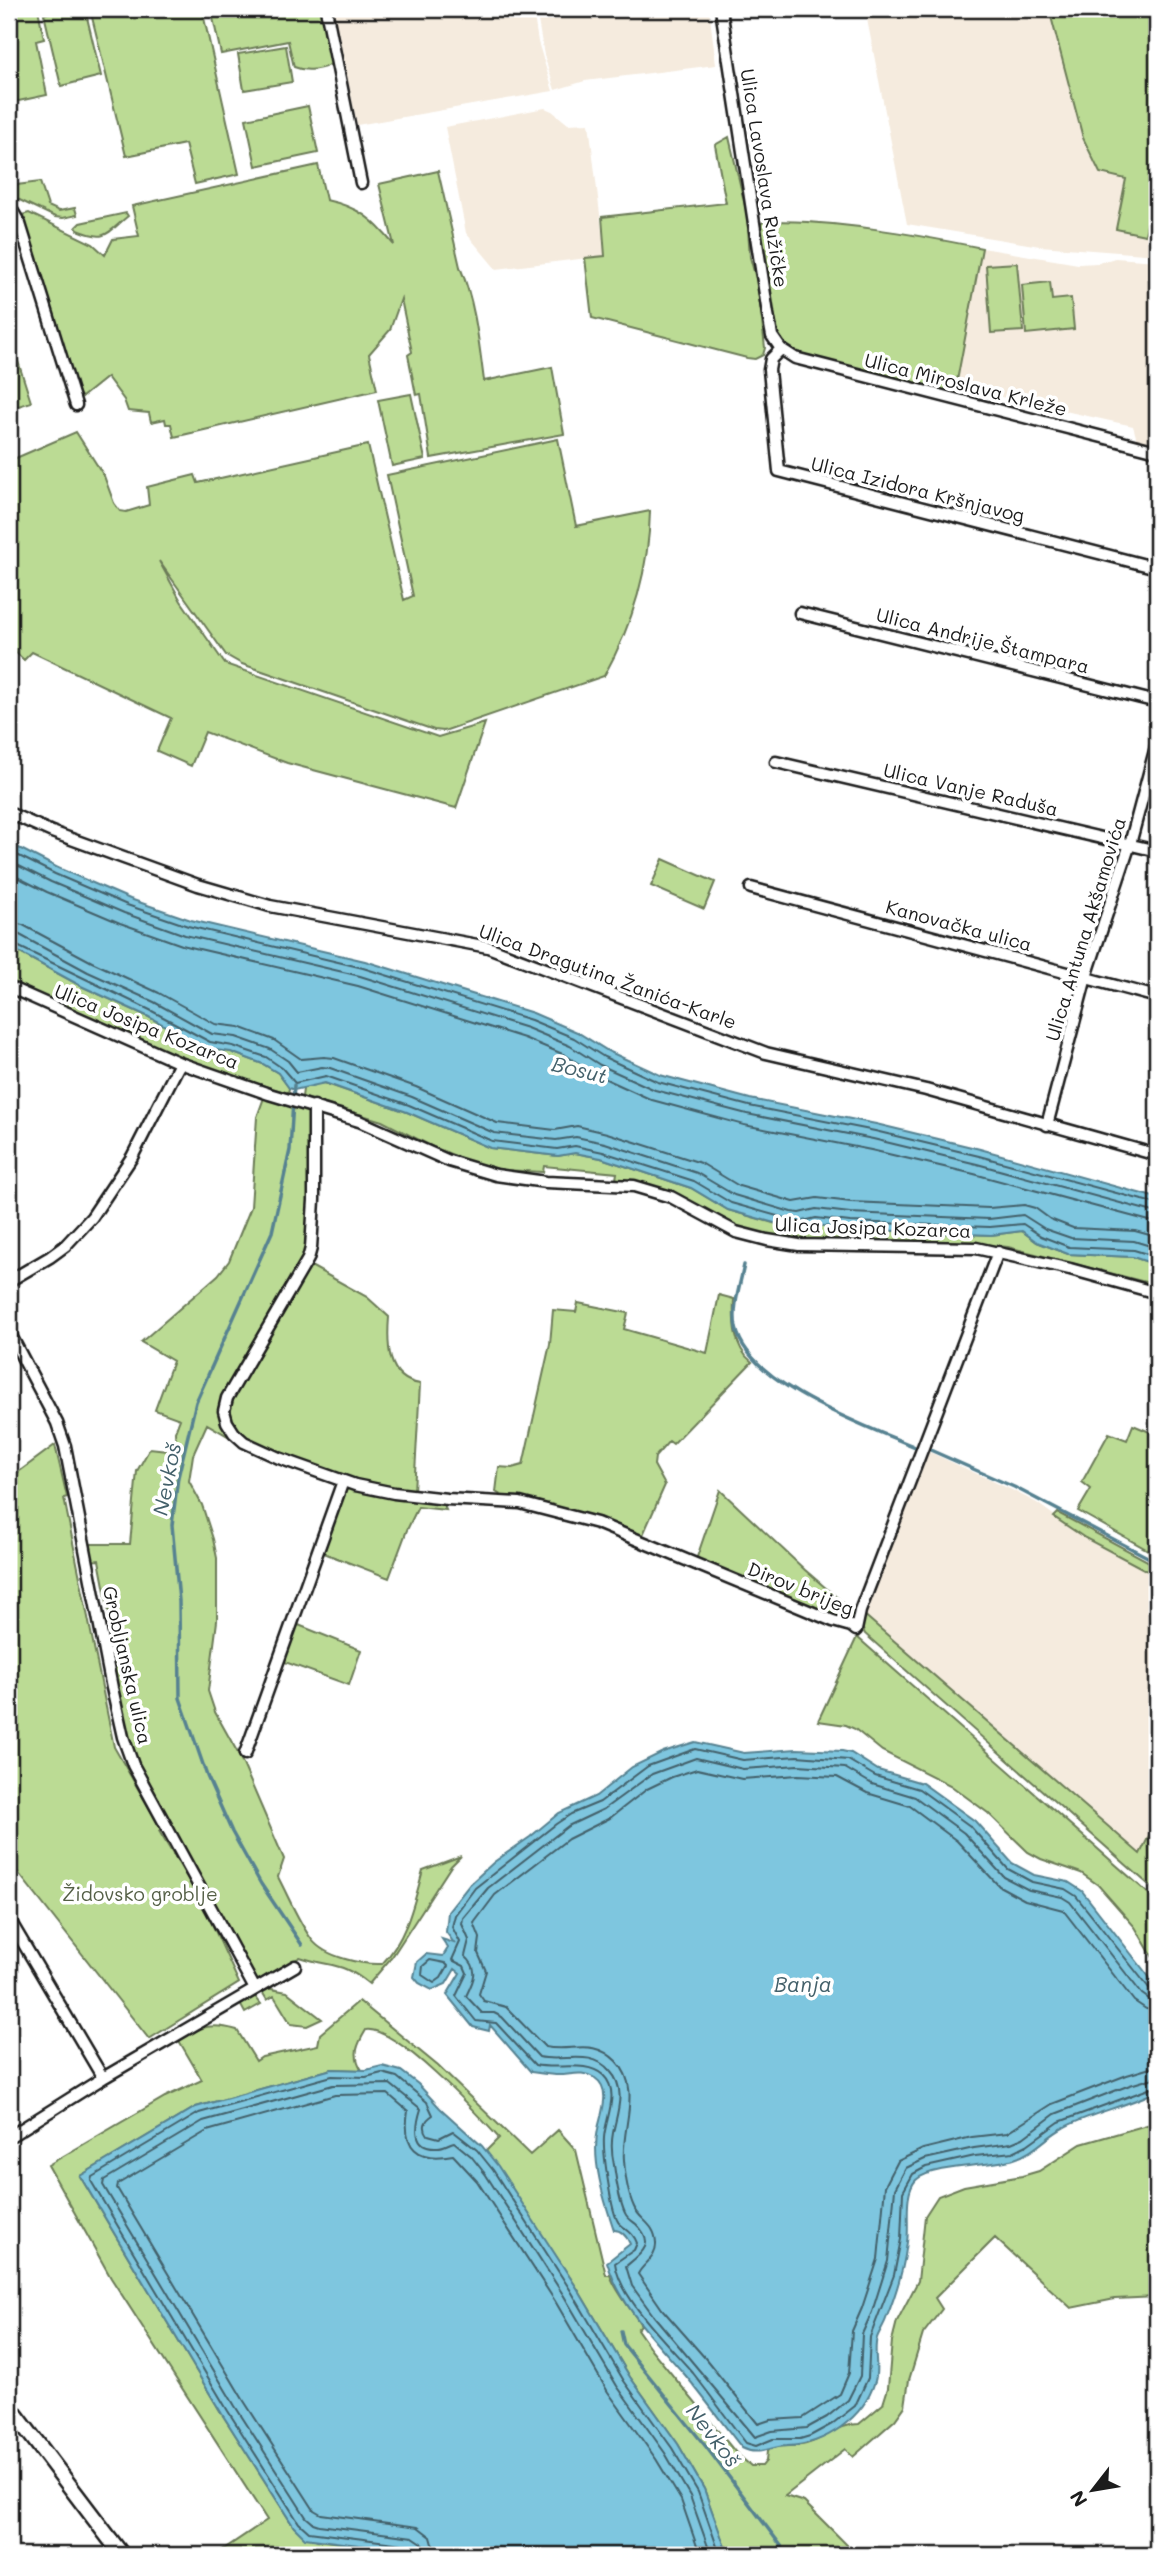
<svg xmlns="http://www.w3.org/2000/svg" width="1166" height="2564" font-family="Mali,sans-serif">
  <rect width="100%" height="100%" fill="#fff"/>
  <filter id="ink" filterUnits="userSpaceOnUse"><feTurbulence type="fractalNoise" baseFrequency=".0143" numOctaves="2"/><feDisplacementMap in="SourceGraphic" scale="14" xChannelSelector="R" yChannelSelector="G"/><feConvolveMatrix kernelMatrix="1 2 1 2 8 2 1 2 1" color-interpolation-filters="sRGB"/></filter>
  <g filter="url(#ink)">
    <path fill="#f5ebde" d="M333,9H533L538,42L553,91L357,125Z
      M536,9H709L716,65L585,81L555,90L544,55Z
      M865,9H1157V255L1040,246L907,224Z
      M545,108L552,111L568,124L589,123L605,256L496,269L466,233L445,127Z
      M982,248L1078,264L1098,263L1115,258L1157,261V445L1137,440L1133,426L956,387Z
      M927,1451L1012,1490L1037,1503L1085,1538L1157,1576V1820L1140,1854L862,1613Z"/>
    <path fill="#bbdb94" stroke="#6c7c58" stroke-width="2" d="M9,9H38L44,39L36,41L47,95L9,103Z
      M65,9H85L101,76L61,86L44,14Z
      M90,9H202L239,174L195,184L185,144L126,156Z
      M211,9H322L333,63C322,70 306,72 294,67L288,41L221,54Z
      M1049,9H1157V185L1155,186L1145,235L1116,229L1126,179L1100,173L1083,138Z
      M286,46L292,82L244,90L238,54Z
      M308,106L318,153L256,166L246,119Z
      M729,137L747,214L750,257L758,286L765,348L763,355L755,359L747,358L592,318L585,258L605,256L602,217L726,203L715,145Z
      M318,165L326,200C359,207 373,219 394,245L379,184L438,171L460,267C475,302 479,343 484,381L552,367L564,434L431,458L421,394L416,395L408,355L412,352L401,299L390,330L369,354L377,390L174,437L171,424H166L165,419L151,422L149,413L128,411L124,400L107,377L82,397L80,396L65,359L22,215L29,213L93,244L105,255L113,239L139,236L132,206Z
      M40,182L48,206L59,211L75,208L77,215L63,218L55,217L9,195V186Z
      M126,213L128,216C106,234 107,242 78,230L76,227L80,223Z
      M765,221C835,220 913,234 982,248L956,386L962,388L960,395L793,353L783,343L774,324L759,225Z
      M1017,263L1023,331L991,333L986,265Z
      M1050,282L1052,300L1071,298L1074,329L1026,334L1022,285Z
      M9,333L31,402L9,409Z
      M411,394L425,459L392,466L378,400Z
      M76,432L104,476L114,503L120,511L126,512L149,505L147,487L195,475L198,483L368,445L404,600L413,596L387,475L558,439L576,526L650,511C649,571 633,624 604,676L444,731L434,730L242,664L226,655L159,561L181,601L225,664L438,737L485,723L456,808L287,763L205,732L191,766L157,751L171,718L32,652L24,660L9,646V622L13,617L9,611V461Z
      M663,859L715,882L704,909L651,886Z
      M9,947L81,986L147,1016L208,1049L231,1052L263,1064L278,1073L289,1088L288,1093L208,1069L9,982Z
      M324,1083L407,1112L490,1148L558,1156L575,1153L601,1158L691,1188L728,1210L787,1227L800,1230L816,1225L849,1229L991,1235L1022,1231L1037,1242L1068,1254L1133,1257L1157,1265V1285L1008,1247L959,1242L815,1240L770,1237L734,1225L673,1193L648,1184L616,1179L617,1173L544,1166L543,1172L503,1170L473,1163L433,1147L382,1121L302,1097L303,1089L308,1085Z
      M265,1095L310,1110L309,1230L303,1262L222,1402L232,1434L228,1436L207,1424L193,1455L189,1481L202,1505L213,1539L217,1558V1621L208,1691L215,1712L239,1755L284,1859L278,1877C289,1898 298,1921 312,1940C325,1957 362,1965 382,1964C407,1938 414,1903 423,1870L461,1856L451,1866L392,1957L369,1984C341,1961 332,1968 300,1957L259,1982L254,1981L137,1765L128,1741L107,1645L115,1643L99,1560L90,1561L86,1544H130L137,1471L150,1448L176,1451L175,1432L180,1419L155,1410L173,1361L141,1342L218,1275L229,1261L251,1207L257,1117Z
      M309,1265L367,1297L389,1317C387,1343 386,1379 420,1384L414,1491L355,1480L296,1461L247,1439L238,1433L233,1424L230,1414L231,1395Z
      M719,1295L734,1299C733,1321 733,1347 752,1362L673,1444L669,1441L655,1457L654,1465L665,1485L642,1537L535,1502L504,1497L496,1492L499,1467L512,1468L523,1465L550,1344L553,1310L576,1312L578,1303L628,1313L624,1329L707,1353Z
      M1133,1425L1157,1435V1555L1078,1511L1091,1489L1082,1482L1109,1433L1127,1440Z
      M55,1445L67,1497L64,1498L114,1747L156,1820L161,1829L159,1831L203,1904L239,1983L149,2039L9,1861V1479Z
      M346,1485L401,1499L443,1503L446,1510L418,1507L407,1530L389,1578L321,1552Z
      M720,1490L805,1570L855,1613L849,1620L844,1621L696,1560Z
      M1058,1513L1157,1566V1576L1085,1538L1054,1517Z
      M862,1613L1140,1854L1157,1820V1892L865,1634L860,1624Z
      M296,1624L361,1650L349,1685L282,1661Z
      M857,1637L1157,1901V1964L1135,1927L1098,1885L1081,1873L1041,1859L1028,1852L988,1813L950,1785L882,1751L855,1729L846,1725L818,1721Z
      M266,1988L287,1992L322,2019L307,2026L291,2024L274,1996L267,2000L261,1990Z
      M253,1994L261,2004L245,2013L239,2002Z
      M359,2001L438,2066L530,2155L558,2130L576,2150L606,2275H610C617,2294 631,2308 641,2325L637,2329L651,2349L736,2453L751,2466H762L766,2461L767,2451C779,2443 792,2448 806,2444C828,2439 835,2424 859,2424L883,2404L888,2388L892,2341L897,2321L918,2281L925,2216L938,2196L964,2186L1022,2176L1039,2171L1081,2144L1157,2122V2297L1115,2299L1071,2308L995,2238L935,2298L942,2309L923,2334L909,2380L905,2406L895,2420L853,2457L845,2449L785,2496L804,2502L857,2555H746L741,2548L727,2554L704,2489L678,2444L630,2377L577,2288L486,2151L499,2138C478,2115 396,2026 366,2030C357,2045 352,2055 362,2070L332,2069L196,2107L80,2176L222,2414L294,2527L317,2540L402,2551V2555H215L267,2520L111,2278L48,2165L165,2097L202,2080L178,2039C202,2027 210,2022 237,2030L256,2061L262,2057L318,2045L320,2034Z"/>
    <path fill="#7ec6df" stroke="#578291" stroke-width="2" d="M9,843L58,868L130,899L191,920L365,961L533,1013L577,1032L608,1051L660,1075L750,1099L876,1124L980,1149L1157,1198V1265L1133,1257L1068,1254L1037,1242L1022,1231L991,1235L849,1229L816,1225L800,1230L728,1210L691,1188L601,1158L575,1153L558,1156L490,1148L407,1112L325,1083L294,1090L289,1088L278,1073L263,1064L231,1052L208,1049L147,1016L81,986L9,947Z
      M695,1742L744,1753L797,1749L842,1751L851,1753L878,1770L922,1783L975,1821L1012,1863L1034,1875L1068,1882L1082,1891L1157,1987V2091C1128,2106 1093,2112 1063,2128C1046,2137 1034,2153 1014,2159C992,2166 932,2165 916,2180C903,2194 910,2225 907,2242C904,2269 896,2294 886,2319C884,2325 879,2332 877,2338C873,2351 879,2367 875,2381C864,2418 825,2445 787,2446C770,2446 759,2457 742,2448C723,2424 705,2399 686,2376C655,2340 621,2308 607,2262L630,2244C627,2237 622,2230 614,2230C604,2200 591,2160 598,2129C601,2114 612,2089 595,2078C581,2070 573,2075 558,2075C549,2075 540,2073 531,2072L490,2025L489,2031L473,2027L447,1995L460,1973L455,1969L446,1984L432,1990L419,1983L414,1977L417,1962L426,1954L443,1956L448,1948L442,1939L454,1943L446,1932L448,1912L470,1884L494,1862L530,1837L559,1813L596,1796L632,1767L663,1752Z
      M382,2066L401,2071L418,2084L440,2108L482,2146L498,2166L577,2288L630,2377L678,2444L704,2489L728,2555H434L305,2538L294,2527L222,2414L80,2176L196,2107L332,2069L366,2070Z"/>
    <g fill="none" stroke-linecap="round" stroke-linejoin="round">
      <path stroke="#43606a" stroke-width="2" d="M9,851L55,874L127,905L188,926L363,968L531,1020L574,1038L604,1057L658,1082L749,1106L875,1131L979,1156L1157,1204
        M9,861L51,882L124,913L185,935L360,976L527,1028L570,1046L600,1065L655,1090L747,1114L873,1139L977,1164L1157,1213
        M9,873L47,892L120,923L182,945L358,986L524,1038L565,1055L595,1074L652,1100L744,1125L871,1150L974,1174L1157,1223
        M9,922L23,925L92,962L159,993L215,1024L239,1027L274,1040L301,1059L324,1057L334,1058L416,1087L497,1123L555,1130L577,1126L607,1133L701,1163L739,1186L794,1202L817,1198L851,1202L989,1208L1024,1205L1035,1208L1050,1219L1073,1228L1135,1231L1157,1237
        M9,933L18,934L88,972L154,1002L212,1034L236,1037L270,1049L288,1061L297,1072L322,1067L330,1068L412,1097L494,1133L556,1140L576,1137L605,1143L697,1173L734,1195L791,1212L799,1213L816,1209L850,1213L989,1219L1023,1215L1045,1229L1071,1238L1134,1241L1157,1248
        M9,942L150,1010L210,1042L233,1046L266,1057L282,1068L295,1083L326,1076L409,1105L492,1141L557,1149L575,1146L603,1152L694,1181L731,1203L799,1222L816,1218L850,1222L990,1227L1023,1224L1041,1236L1069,1247L1134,1250L1157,1257
        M430,1960L445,1963L448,1966L441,1978L434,1983L422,1975L423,1966Z
        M1157,1991L1149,1988L1076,1896L1065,1889L1032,1882L1008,1869L970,1826L919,1789L875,1776L848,1760L797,1756L743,1760L695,1749L648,1766L600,1802L571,1814L556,1824L475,1888L455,1915L452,1927L460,1942L452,1960L464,1966L467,1973L456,1996L476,2021L496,2023L535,2065C557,2070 586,2060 603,2075C621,2092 605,2119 604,2138C603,2152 611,2214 619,2223C627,2231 633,2232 637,2243L634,2250L615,2263C619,2298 670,2346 693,2373C711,2396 728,2420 746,2443L756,2446L773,2439H800L810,2436L832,2424L855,2406L868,2378L870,2337L894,2275L901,2239L903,2192L913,2174L926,2167L975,2156L1013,2152L1027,2145L1059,2122L1157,2086
        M1157,2000L1149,1999L1142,1994L1070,1902L1062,1897L1029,1890L1004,1877L964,1833L915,1797L872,1784L845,1768L798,1765L743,1769L696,1758L652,1774L604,1809L568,1826L488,1888L463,1918L462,1924L469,1940L465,1956C480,1969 474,1980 466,1996L482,2013H494L502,2017L539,2057C563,2063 591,2048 610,2071C627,2089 617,2112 613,2133C611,2143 612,2156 614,2165C616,2180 619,2200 625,2213C627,2218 632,2221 636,2224C657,2244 641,2254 626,2266L632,2286L653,2315L755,2437L772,2431L807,2428L827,2417L848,2400L860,2376L862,2334L872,2312L888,2261L895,2189L906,2168L925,2159L974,2148L1011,2143L1023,2138L1055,2114L1130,2085L1157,2077
        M1157,2010L1146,2009L1134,2001L1063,1910L1025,1900L999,1886L957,1841L910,1806L867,1793L837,1777L798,1775L742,1779L697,1769L672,1777L647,1789L610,1818L568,1839L495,1895L474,1923L480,1938L478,1953L486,1971L479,1994L484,2001L506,2007L545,2047C571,2053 592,2037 616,2061C643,2088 621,2127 624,2160C625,2174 628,2194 634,2207C640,2221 655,2223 656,2243C657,2259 643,2263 638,2274L662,2309L705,2358L758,2424L770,2420L803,2418L840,2394L849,2373L852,2331L862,2308L878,2259L885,2186L898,2161L923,2149L972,2137L1007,2133L1052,2104L1127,2075L1157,2066
        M416,2555L415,2549L410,2545L309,2532L299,2523L228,2411L91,2181L92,2177L199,2113L332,2076L366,2077L382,2073L397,2077L427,2102L433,2115C425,2120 422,2127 428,2135L439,2138L453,2131L477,2150L493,2170L571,2291L624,2381L672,2448L698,2492L720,2555
        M425,2555L422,2543L413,2537L319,2525L313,2523L306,2517L235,2406L103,2185L104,2180L203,2121L333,2085L390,2084L421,2109C416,2125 411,2149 438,2147C444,2147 449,2143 454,2142L471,2156L486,2175L564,2296L617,2386L665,2453L690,2496L711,2555
        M436,2555L431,2537L418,2527L321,2514L314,2510L244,2401L117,2188L118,2184L207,2131L335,2095L388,2094L408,2111C402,2148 417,2162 453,2155L477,2181L555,2301L608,2392L656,2459L681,2500L700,2555"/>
      <path stroke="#578291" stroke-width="3.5" d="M294,1085L290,1150L272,1232L196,1402L178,1477L172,1525L179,1601L180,1698L207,1776L232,1832L261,1884L302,1945
        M744,1265C740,1285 732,1308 736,1328C749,1385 866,1426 915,1447
        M928,1449L1014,1487L1157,1562
        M621,2331L624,2345L707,2448L788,2555"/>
      <defs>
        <path id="minor" d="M326,9L361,183
          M721,9L768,314L772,336L781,349
          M9,205L20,224L76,405
          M1157,451L795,358L781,349L771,359L769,370L779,471L1157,568
          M800,613L1157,702
          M776,762L1157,851
          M9,813L52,832L198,885L270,906L488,947L766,1053L926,1090L1157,1155
          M751,888L1157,997
          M9,987L180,1063L269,1094L359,1121L449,1161L496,1175L546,1182L634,1186L671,1197L736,1232L767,1240L799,1245L976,1248L1070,1269L1157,1293
          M314,1106V1200L311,1248L308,1259L227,1398L224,1411L227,1422L234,1433L244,1442L279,1458L355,1485L394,1493L447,1499L520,1503L597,1523L833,1621L851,1626L856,1630L860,1611L998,1252
          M1047,1125L1086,977L1130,844L1157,743
          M9,1281L50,1257L65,1246L92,1217L132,1157L180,1063
          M9,1332L57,1423L65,1446L112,1688L123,1737L133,1765L255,1989
          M245,1754L343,1481
          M9,1919L103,2078
          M9,2137L103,2078L295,1966"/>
        <path id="secondary" d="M9,2406L122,2555"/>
      </defs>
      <use href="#minor" stroke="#1c1c1c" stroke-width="15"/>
      <use href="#secondary" stroke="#1c1c1c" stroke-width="19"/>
      <use href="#minor" stroke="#fff" stroke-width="10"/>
      <use href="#secondary" stroke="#fff" stroke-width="14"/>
    </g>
  </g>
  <g text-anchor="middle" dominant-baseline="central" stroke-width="7" stroke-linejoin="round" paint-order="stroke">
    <g font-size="19" fill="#1c1c1c" stroke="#fff">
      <text transform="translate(765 178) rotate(81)">Ulica Lavoslava Ružičke</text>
      <text transform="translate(966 384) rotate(14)">Ulica Miroslava Krleže</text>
      <text transform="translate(918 489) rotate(14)">Ulica Izidora Kršnjavog</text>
      <text transform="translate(983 640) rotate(14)">Ulica Andrije Štampara</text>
      <text transform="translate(971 789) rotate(13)">Ulica Vanje Raduša</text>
      <text transform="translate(959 925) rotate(15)">Kanovačka ulica</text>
      <text transform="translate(1085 929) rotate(-73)">Ulica Antuna Akšamovića</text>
      <text transform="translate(608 976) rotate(20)">Ulica Dragutina Žanića-Karle</text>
      <text transform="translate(147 1026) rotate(22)">Ulica Josipa Kozarca</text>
      <text transform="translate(873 1227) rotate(2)">Ulica Josipa Kozarca</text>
      <text transform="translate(801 1588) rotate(22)">Dirov brijeg</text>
      <text transform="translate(128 1665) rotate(77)">Grobljanska ulica</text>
    </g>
    <g font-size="19" fill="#545f46" stroke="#fff">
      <text x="140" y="1893">Židovsko groblje</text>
    </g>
    <g font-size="21" font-style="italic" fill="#43606a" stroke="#fff">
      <text transform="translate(580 1069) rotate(14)">Bosut</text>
      <text transform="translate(166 1479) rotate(-79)">Nevkoš</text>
      <text x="803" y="1983">Banja</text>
      <text transform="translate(714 2435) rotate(52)">Nevkoš</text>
    </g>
  </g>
  <rect width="1166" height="2564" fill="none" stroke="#fff" stroke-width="35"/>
  <rect x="18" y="18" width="1131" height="2529" fill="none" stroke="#1c1c1c" stroke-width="2.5" filter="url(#ink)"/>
  <g transform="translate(1093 2490) rotate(239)" stroke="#ffffff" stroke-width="5" paint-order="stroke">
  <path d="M0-5L12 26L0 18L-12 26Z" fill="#1c1c1c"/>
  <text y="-10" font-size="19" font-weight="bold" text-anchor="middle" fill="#1c1c1c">N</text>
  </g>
</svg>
